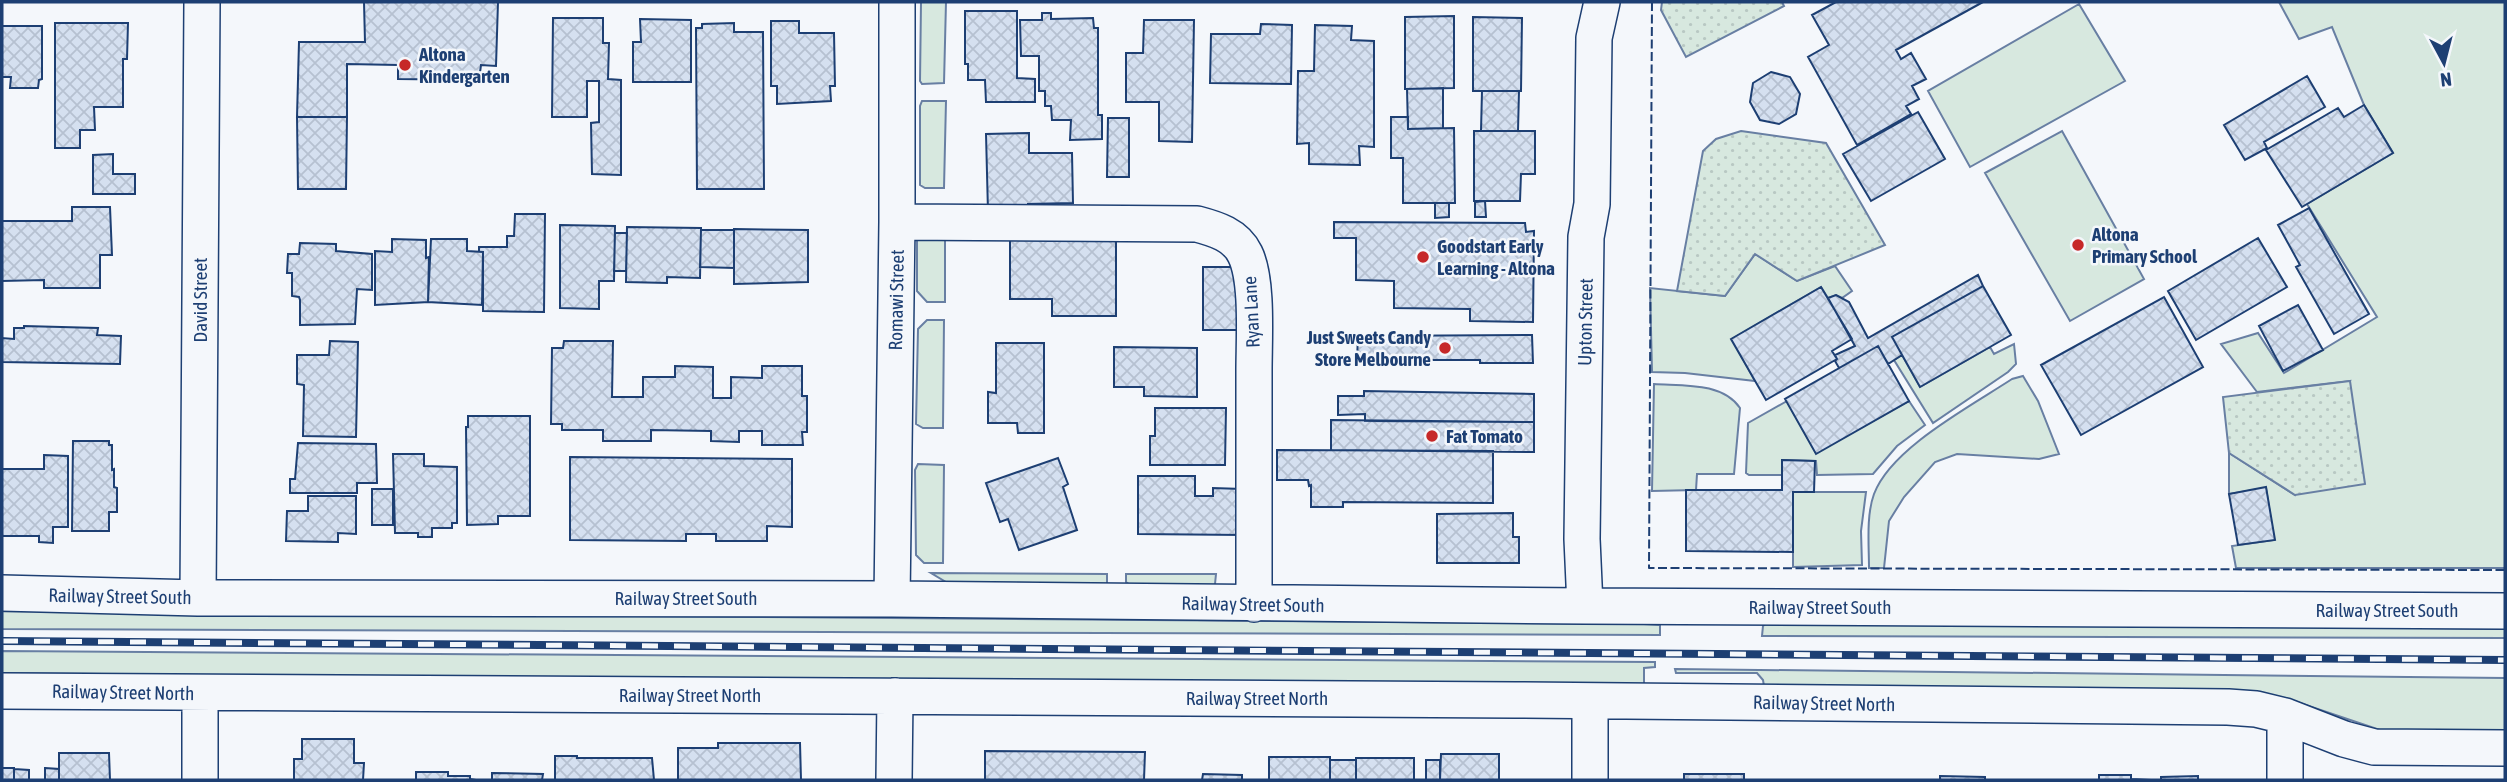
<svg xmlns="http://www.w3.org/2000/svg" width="2507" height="782" font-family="'Asap Condensed',sans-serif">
  <defs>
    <pattern id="park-dots" width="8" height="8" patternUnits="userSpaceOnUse" patternTransform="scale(1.75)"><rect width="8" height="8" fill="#d7e8df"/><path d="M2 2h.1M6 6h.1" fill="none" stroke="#b8c8c3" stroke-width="1.8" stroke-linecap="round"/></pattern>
    <pattern id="building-cross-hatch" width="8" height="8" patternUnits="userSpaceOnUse" patternTransform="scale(1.75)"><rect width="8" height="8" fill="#d5e0f0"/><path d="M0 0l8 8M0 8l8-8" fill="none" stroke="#b6c1d1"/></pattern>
  </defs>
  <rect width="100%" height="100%" fill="#f4f7fb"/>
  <path fill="#d7e8df" stroke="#687fa3" stroke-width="2" d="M921,2H946L944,83L922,84L920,81Z
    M2279,2H2505V568H2236L2232,546L2274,540L2266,488L2229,494V453L2295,495L2350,381L2257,392L2221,344L2258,333L2284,373L2377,317L2307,204L2393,153L2364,105L2332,27L2299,39Z
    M2079,4L2125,81L1970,167L1928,91Z
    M922,101H946L944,188H925L920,185V106Z
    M2062,131L2144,279L2070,321L1985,173Z
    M945,228V302H927L917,291V232Z
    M1755,254L1797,281L1835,266L1852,291L1842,298L1836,295L1828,298L1821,287L1732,339L1755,381L1685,373L1652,372L1650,288L1725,296Z
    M927,320H944L943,428H923L916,424L918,329Z
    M2014,344L2016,364L2008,372L1933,423L1894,360L1902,355L1920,387L1990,347L1994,354Z
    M2023,376L2038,401L2059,454L2039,459L1957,454L1935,462L1904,497L1889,521L1884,568H1869C1869,545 1866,516 1874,494C1891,448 1971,406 2012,379Z
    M1654,384C1683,386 1722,382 1740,408L1734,474H1697L1696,490L1652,491Z
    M1787,401L1816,453L1909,401L1925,425L1897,446L1873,474L1817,475L1816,461L1782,460V475H1749L1746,473L1748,423Z
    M918,464L944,465L943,563H924L916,555L915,470Z
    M1793,492H1866L1861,531L1862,565L1793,567Z
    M931,573L1107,574V584L946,582Z
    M1126,574H1216L1215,584L1212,586L1130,585L1126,582Z
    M2,611L1644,624L1660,625V635L2,629Z
    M1768,621L2505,629V638L1762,636L1763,626Z
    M2,651L1655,662V667L1644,668V684L1746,690L2,673Z
    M1675,669L2505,678V731L2380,730L2288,699L2247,691L1764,686L1763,680L1757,673H1676Z"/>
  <path fill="url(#park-dots)" stroke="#687fa3" stroke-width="2" d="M1662,2H1782L1784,6L1686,57L1661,10Z
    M1741,131L1826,143L1885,245L1797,281L1755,254L1725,296L1677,291L1703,151L1716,139Z
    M2350,381L2365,484L2295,495L2229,453L2223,397Z"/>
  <path fill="url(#building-cross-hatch)" stroke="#1d3f73" stroke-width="2" d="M364,2H498L496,66L481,65L479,80L398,79V65L347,64V117H297L299,42H365Z
    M1836,2H1983L1896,50L1901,59L1911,53L1926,79L1912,86L1919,99L1906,106L1911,114L1857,145L1808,57L1829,45L1812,15Z
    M965,11H1017V78L1035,79V102H986L985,80H968V64H965Z
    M1042,13H1051V19L1093,18L1094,28H1098V115H1102V139L1070,140L1071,120H1052L1051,106H1045V91H1039V56H1021L1020,20H1042Z
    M1454,16V88L1405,89V17Z
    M1473,17L1522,18L1521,91H1473Z
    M553,18H603V43H609L608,79L621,80V175L592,174L591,123L599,122V81H587V117H552Z
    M640,19L691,20V82H633V42H641Z
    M1144,20H1194L1192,142L1159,141V102H1126V53H1143Z
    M771,21H799V33H834L835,86H830L831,101L777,104V86H771Z
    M55,23H128L127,59H123V107H94L95,130H80V148H55Z
    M734,23V32H763L764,189H697L696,28H702V24Z
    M1261,24L1292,25L1291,84L1210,83L1211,34H1260Z
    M1315,25L1352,26L1351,40L1374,41V147L1359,146L1360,165L1309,164V143L1297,144L1298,71H1314Z
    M2,26H42V79L39,80L38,88H10L11,77H2Z
    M1771,72L1790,77L1800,94L1796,114L1779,124L1760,120L1750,102L1753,83Z
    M2307,76L2325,107L2264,142L2267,148L2245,160L2224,125Z
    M1443,88V128L1408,129L1407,89Z
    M1482,91H1519L1518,131H1481Z
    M2364,105L2393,153L2302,207L2266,150L2338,108L2344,117Z
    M1918,112L1945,159L1871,201L1843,154Z
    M297,117H347L346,189H298Z
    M1391,117H1408V129L1454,128L1455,203H1403V158H1391Z
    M1108,118H1129V177H1107Z
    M1474,131H1535V174H1521L1520,201H1474Z
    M1029,133V153H1072L1073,203L1028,204V212H988L986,134Z
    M113,154V174H135V194H93V155Z
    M1485,201L1486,217H1475V202Z
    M1435,203H1449V217L1435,218Z
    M72,207H110L112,255H100V288H44V280L2,281V221H72Z
    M2309,208L2369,314L2334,334L2296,267L2300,265L2278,225Z
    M515,214H545L544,312L483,311V252H479V247H507V236H514Z
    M1334,222L1525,223L1526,232L1534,231L1533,322L1470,321V309L1394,308V281L1356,280V238H1334Z
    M560,225L615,226L614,281H599V309L560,308Z
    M627,227L701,228L700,278L667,277V283L626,282Z
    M734,229L808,230V282L734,284Z
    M701,230H734V268L700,267Z
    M615,233H627L626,271H614Z
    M2258,238L2287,287L2196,340L2168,291Z
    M392,239L426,240V258L429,257L428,302L375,305V251L392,252Z
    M431,239H467V251L483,252L482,305L428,302Z
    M1010,239H1116V316H1052V299H1010Z
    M300,243L336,244V251L372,254V290L357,289L355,324L300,325V300L299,297L292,296V273H287L288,254H299Z
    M1203,267H1235L1243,330H1203Z
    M1978,275L1983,286L1892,337L1902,355L1888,364L1878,346L1839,368L1835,361L1837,359L1835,355L1855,346L1828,298L1836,295L1849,302L1868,338Z
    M1983,286L2011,335L1920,387L1892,337Z
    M1821,287L1852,339L1832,351L1837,359L1766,400L1731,339Z
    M2164,297L2203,367L2081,435L2041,365Z
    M2298,305L2323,350L2283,371L2259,326Z
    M24,326L98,328L97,335L121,336L120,364L2,362V338L14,339V328H24Z
    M1532,335L1533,363H1480V360H1357L1358,336Z
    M330,341L358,342L356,437L303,436L304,385L297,384V355H329Z
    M564,341H613L612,397H643V377H675V366L713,367V398H731V377L762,378V366H802V396H807V432H802L803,445H762V431H739V442L711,441V431L651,430V441H603V430H562V424H551L552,348H563Z
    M996,343H1044V433H1018L1017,423H988V392L996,393Z
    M1878,346L1909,401L1816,454L1785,399Z
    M1114,347L1197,348V397L1144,396V387H1114Z
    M1364,391L1534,394V422L1365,421V414L1338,415V396H1364Z
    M1155,408H1226L1225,465H1150V436H1155Z
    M468,416H530V516H498V524L467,525L466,427H468Z
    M1331,420L1534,422V452L1331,450Z
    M73,441H109V445H112V470L114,469V487L117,488V512H109V531H72Z
    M298,443L376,444L377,483H357V493H290V479H295Z
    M1277,450L1493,451V503L1343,502V507H1311V485L1309,486L1308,480H1277Z
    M393,454H424V466L457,467V523H452V528H432V537H418V533H395Z
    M44,455L68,456V527H53V543L39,542V536H2V469H44Z
    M570,457L792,459V527L767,526V541H716V534H686V541L570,540Z
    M1058,458L1068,484L1063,487L1077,530L1019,550L1008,519L1000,522L986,483Z
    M1782,460L1815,461L1814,492H1793V552L1686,551V490H1782Z
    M1138,476H1195V496H1213V488L1242,489V535L1138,534Z
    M2266,487L2275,540L2238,545L2229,494Z
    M372,489H393V525H372Z
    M308,496H356V534L338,533V542L286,541L287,511H308Z
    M1513,513V537H1519V563H1437V514Z
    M302,739H354V763H364L363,780H294V759H302Z
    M718,743H800L801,780H678V748H718Z
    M985,751L1145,752L1144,780H985Z
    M59,753H109L110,780H59Z
    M1441,754H1499V780H1440Z
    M555,756H577V758H652L654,780H555Z
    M1269,757H1330V780H1269Z
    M1356,758H1414V780H1356Z
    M1330,760H1356V780H1330Z
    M1426,760H1440V780H1426Z
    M2,768H14V780H2Z
    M45,768L59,769V780H45Z
    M14,769L29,770V780H14Z
    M416,772H448V776H470V779L476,780H416Z
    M492,773L543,774L542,780H492Z
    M1203,774L1242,775V780H1202Z
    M1684,774H1744V780H1684Z
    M2099,775H2131V779L2151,780H2099Z
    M1940,776L1985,777V780H1940Z
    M2198,776V780H2161V777Z"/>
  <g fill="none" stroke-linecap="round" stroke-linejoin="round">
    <defs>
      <path id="street" d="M897,222L1197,224C1216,229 1236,235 1245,254C1258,280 1254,339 1254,370C1254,448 1254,526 1254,604
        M2,593L198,598L892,599L1585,606L2505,611
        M198,598L202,2
        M892,599L897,222V2
        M1585,606L1582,539L1586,237L1592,204L1594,38L1602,2
        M2,691L1515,700L2228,707L2256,709L2285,716L2344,739L2374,747L2505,748
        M200,780V693
        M894,780L895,696
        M1590,780V702
        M2285,780V716"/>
    </defs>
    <use href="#street" stroke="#1d3f73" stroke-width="38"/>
    <use href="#street" stroke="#f4f7fb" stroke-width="35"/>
    <defs>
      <path id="rail" d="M2,641L2505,660"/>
    </defs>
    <use href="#rail" stroke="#1d3f73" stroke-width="8"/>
    <use href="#rail" stroke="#f4f7fb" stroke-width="5" stroke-dasharray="16" stroke-linecap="butt"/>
    <path stroke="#1d3f73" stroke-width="2" stroke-dasharray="9 3.5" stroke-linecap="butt" d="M1652,2L1649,568L2505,570"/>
  </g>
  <g fill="#c62828" stroke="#f4f7fb" stroke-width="2.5">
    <circle cx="405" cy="65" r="7"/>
    <circle cx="2078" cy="245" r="7"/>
    <circle cx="1423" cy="257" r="7"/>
    <circle cx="1445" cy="348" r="7"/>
    <circle cx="1432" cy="436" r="7"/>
  </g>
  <g text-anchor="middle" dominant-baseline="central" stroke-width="5" stroke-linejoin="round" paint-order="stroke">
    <g font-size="19" font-weight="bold" fill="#1d3f73" stroke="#f4f7fb" text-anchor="start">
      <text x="419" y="54">Altona<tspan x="419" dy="22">Kindergarten</tspan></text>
      <text x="2092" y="234">Altona<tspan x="2092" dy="22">Primary School</tspan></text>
      <text x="1437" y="246">Goodstart Early<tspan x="1437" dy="22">Learning - Altona</tspan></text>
      <text x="1431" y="337" text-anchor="end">Just Sweets Candy<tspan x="1431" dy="22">Store Melbourne</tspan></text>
      <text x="1446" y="436">Fat Tomato</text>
    </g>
    <g font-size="19" fill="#1d3f73" stroke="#f4f7fb">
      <text transform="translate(200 300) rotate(-90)">David Street</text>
      <text transform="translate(896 300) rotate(-89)">Romawi Street</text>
      <text transform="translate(1251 312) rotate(-93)">Ryan Lane</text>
      <text transform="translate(1585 322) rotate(-89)">Upton Street</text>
      <text transform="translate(120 596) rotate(1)">Railway Street South</text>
      <text x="686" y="598">Railway Street South</text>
      <text transform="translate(1253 604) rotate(1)">Railway Street South</text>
      <text x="1820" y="607">Railway Street South</text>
      <text x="2387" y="610">Railway Street South</text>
      <text transform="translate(123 692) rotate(1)">Railway Street North</text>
      <text x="690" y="695">Railway Street North</text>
      <text x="1257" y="698">Railway Street North</text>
      <text transform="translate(1824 703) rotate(1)">Railway Street North</text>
    </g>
  </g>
  <rect width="2507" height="782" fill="none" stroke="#1d3f73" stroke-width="7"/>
  <g transform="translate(2444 63) rotate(173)" stroke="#f4f7fb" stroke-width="5" paint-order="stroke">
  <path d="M0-5L12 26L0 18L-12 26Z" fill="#1d3f73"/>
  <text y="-10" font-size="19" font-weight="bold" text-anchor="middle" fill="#1d3f73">N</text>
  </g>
</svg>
